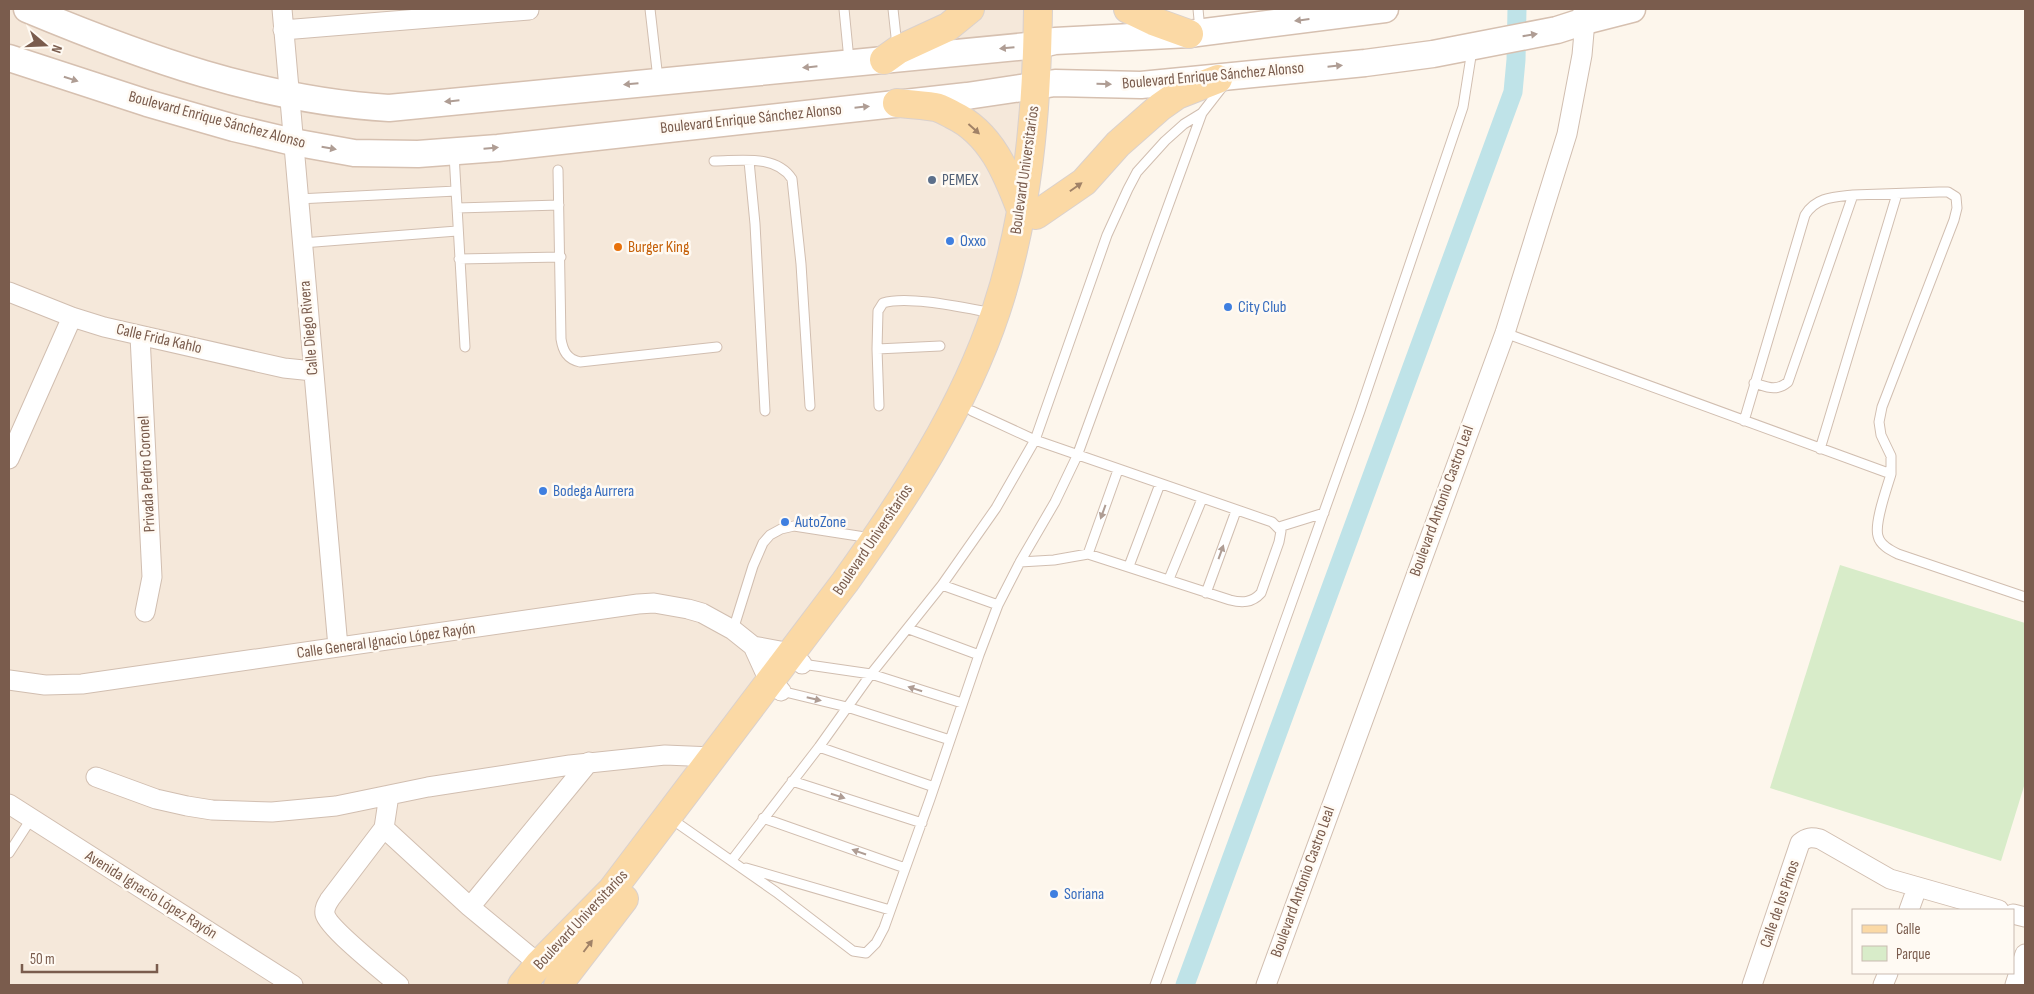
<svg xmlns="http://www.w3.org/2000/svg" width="2034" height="994" font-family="'Sofia Sans Condensed',sans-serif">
  <rect width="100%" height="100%" fill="#fdf6ec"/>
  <path fill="#f5e8da" d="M9,9H1049L1020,276L1000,344L971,410L936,469L795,667L548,985H9Z"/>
  <path fill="#d8ecc9" d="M1840,565L2025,623V783L2001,861L1770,788Z"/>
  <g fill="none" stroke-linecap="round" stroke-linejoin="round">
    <path stroke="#bfe3e8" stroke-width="19" d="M1185,985L1513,92L1516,60L1517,9"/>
    <defs>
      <path id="lane" d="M650,9L658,79
        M844,9L849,60
        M893,9L897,46
        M1198,9L1200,30
        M1202,113L1223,86
        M454,154L465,347
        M714,161C740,161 776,154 792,179L801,264L810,406
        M749,161L755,224L765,411
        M558,170L561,339C563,351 567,359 580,362L717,347
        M298,199L456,191
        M457,208L559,205
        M302,243L457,231
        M459,259L561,257
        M1505,333L1891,474C1887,488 1874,523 1878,536C1880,545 1890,550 1898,554L2025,597
        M940,346L877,349L878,311L883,303C908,295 965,308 993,313
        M877,349L879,406
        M1754,383C1767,387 1776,392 1788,382L1853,195L1939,192H1948L1956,197L1957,208L1954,220L1882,407L1879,422L1881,435L1891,456V474
        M972,411L1035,440L1272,522L1281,531L1279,542L1261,593C1252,603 1242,603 1230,600L1088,554L1054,560L1020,562
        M1744,421L1805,215C1816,197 1834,197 1853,195
        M1820,449L1897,194
        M1279,527L1324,513
        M1088,554L1118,470
        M1129,566L1160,484
        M1169,579L1202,499
        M942,585L998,605
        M1206,593L1236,511
        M909,629L979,655
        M733,630L753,566L763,543L770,535L781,529L794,526L871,538
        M802,664L871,674L962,703
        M781,691L847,707L950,740
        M819,747L934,787
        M792,781L922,823
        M763,818L905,868
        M680,825L776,892L853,951L866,953L876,943L884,928L930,799L979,655L998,605L1020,562L1055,502L1077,456L1202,113L1184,124L1165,141L1137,172L1128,189L1107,235L1035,440L996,508L942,585L871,674L819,747L732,860
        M9,853L31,819
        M746,868L890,910
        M1155,985L1360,411L1463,107L1472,50"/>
      <path id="street" d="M282,9L338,647
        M283,30L529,10
        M9,292L72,317L104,327L284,368L313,371
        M140,336L152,577L145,612
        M9,459L72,317
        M753,646L791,653L802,664
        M9,680L45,685L82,684L638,604L654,603L688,609L702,613L733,630L753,646L769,681L781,691
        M96,777L156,799L187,806L212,810L272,812L336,806L428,787L570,765L665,755L713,757
        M389,795L384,828L330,899C327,904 324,908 325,914C328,928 385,973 399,985
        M9,804L293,985
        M384,828L470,907L589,762
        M470,907L539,964
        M1909,910L1917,888
        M2013,914L2025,917
        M1266,985L1505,333L1567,134L1582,55L1585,21L1583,10
        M1752,985L1800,843C1807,837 1811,837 1820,839L1890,879L1999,910
        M1883,985L1888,973
        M2015,985L2025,954"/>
      <path id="secondary" d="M27,9C142,57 264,101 389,108L1038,45L1055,41L1189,34L1385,9
        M9,58L147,103L234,128L293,142L354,153L418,154L498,148L967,96L1055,83L1141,85L1365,63L1433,54L1557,30L1585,21L1632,9"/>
      <path id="primary" d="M1128,9L1153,21L1189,34
        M884,60L898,50L948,27L970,9
        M897,103C909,104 923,105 935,107C941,108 947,112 953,115C991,133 1007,173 1021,210
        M1036,215L1084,182L1118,144L1160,107L1177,95L1218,79
        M522,985L539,964L612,890L845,582C905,498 963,410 996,311C1028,215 1037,110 1038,9
        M558,985L624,899"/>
    </defs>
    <use href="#lane" stroke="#d1beb0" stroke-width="11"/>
    <use href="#street" stroke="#d1beb0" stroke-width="21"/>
    <use href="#secondary" stroke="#d6c0b0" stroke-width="29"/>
    <use href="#primary" stroke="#dad1cd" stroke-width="30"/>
    <use href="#lane" stroke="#fff" stroke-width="9"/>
    <use href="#street" stroke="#fff" stroke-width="19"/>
    <use href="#secondary" stroke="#fff" stroke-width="26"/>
    <use href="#primary" stroke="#fbd9a5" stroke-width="28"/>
  </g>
  <defs><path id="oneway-solid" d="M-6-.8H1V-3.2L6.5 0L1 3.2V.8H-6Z" transform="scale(1.25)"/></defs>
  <g fill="#af9d94">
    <use href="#oneway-solid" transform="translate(1302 20) rotate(173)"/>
    <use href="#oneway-solid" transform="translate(1530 35) rotate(-9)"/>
    <use href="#oneway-solid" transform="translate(1007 48) rotate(175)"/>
    <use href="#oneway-solid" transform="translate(1335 66) rotate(-6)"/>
    <use href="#oneway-solid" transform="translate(810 67) rotate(174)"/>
    <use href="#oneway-solid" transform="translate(71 79) rotate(18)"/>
    <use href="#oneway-solid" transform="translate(631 84) rotate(175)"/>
    <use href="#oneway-solid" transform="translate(1104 84) rotate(1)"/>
    <use href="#oneway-solid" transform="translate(452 101) rotate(174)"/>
    <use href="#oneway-solid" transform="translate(862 107) rotate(-6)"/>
    <use href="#oneway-solid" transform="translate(329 148) rotate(10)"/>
    <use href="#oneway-solid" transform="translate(491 148) rotate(-5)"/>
    <use href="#oneway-solid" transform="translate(1103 512) rotate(110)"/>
    <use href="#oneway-solid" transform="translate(1221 552) rotate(-70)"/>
    <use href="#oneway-solid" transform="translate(915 689) rotate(-162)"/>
    <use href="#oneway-solid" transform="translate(814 699) rotate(13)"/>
    <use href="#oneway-solid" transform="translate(838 796) rotate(18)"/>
    <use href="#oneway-solid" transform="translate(859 852) rotate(-161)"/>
  </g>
  <g fill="#a18267">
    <use href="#oneway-solid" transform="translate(974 129) rotate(42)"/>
    <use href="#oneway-solid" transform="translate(1076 187) rotate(-35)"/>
    <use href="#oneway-solid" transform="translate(588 946) rotate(-53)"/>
  </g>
  <circle fill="#5c6f8a" stroke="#fffaf3" stroke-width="2" cx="932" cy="180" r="5"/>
  <g fill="#3f7fe0" stroke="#fffaf3" stroke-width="2">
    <circle cx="950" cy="241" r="5"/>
    <circle cx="1228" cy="307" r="5"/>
    <circle cx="543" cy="491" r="5"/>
    <circle cx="785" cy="522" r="5"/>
    <circle cx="1054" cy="894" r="5"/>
  </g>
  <circle fill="#e8710a" stroke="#fffaf3" stroke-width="2" cx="618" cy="247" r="5"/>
  <g text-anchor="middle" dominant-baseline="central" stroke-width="5" stroke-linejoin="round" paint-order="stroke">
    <g font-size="16" fill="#7a5c4d" stroke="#fffaf3">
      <text transform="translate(1213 76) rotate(-5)">Boulevard Enrique Sánchez Alonso</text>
      <text transform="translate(751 119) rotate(-6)">Boulevard Enrique Sánchez Alonso</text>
      <text transform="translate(217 120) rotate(15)">Boulevard Enrique Sánchez Alonso</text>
      <text transform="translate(1025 170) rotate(-82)">Boulevard Universitarios</text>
      <text transform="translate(309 328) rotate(-95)">Calle Diego Rivera</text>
      <text transform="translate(159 339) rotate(13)">Calle Frida Kahlo</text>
      <text transform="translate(147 474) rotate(-93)">Privada Pedro Coronel</text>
      <text transform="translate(1442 501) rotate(-70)">Boulevard Antonio Castro Leal</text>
      <text transform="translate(873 540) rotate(-56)">Boulevard Universitarios</text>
      <text transform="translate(386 641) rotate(-8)">Calle General Ignacio López Rayón</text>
      <text transform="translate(1303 882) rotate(-70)">Boulevard Antonio Castro Leal</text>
      <text transform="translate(151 895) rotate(32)">Avenida Ignacio López Rayón</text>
      <text transform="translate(1780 904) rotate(-71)">Calle de los Pinos</text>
      <text transform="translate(581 920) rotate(-47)">Boulevard Universitarios</text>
    </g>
    <g font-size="16" fill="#4e5e75" stroke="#fffaf3" text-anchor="start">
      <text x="942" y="180">PEMEX</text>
    </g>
    <g font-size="16" fill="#366cbe" stroke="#fffaf3" text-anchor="start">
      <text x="960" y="241">Oxxo</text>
      <text x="1238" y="307">City Club</text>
      <text x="553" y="491">Bodega Aurrera</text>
      <text x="795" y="522">AutoZone</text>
      <text x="1064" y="894">Soriana</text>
    </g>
    <g font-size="16" fill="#c56008" stroke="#fffaf3" text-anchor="start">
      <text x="628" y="247">Burger King</text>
    </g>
  </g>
  <rect width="2034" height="994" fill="none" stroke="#7a5c4d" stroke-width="20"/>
  <rect x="1852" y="909" width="162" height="65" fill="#fffaf3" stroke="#cabbb1"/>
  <rect x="1862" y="925" width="25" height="8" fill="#fbd9a5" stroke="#cabbb1"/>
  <text x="1896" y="934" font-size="15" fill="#7a5c4d">Calle</text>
  <rect x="1862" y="946" width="25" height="15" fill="#d8ecc9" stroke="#cabbb1"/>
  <text x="1896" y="959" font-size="15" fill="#7a5c4d">Parque</text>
  <g transform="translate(45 45) rotate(109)" stroke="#fffaf3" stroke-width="4" paint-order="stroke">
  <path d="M0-4L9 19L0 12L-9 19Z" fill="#7a5c4d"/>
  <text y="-8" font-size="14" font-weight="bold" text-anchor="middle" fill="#7a5c4d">N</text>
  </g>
  <path d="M22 964v8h135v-8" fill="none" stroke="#7a5c4d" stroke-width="2.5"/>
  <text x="30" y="964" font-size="15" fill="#7a5c4d" stroke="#fffaf3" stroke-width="4" paint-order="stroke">50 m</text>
</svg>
